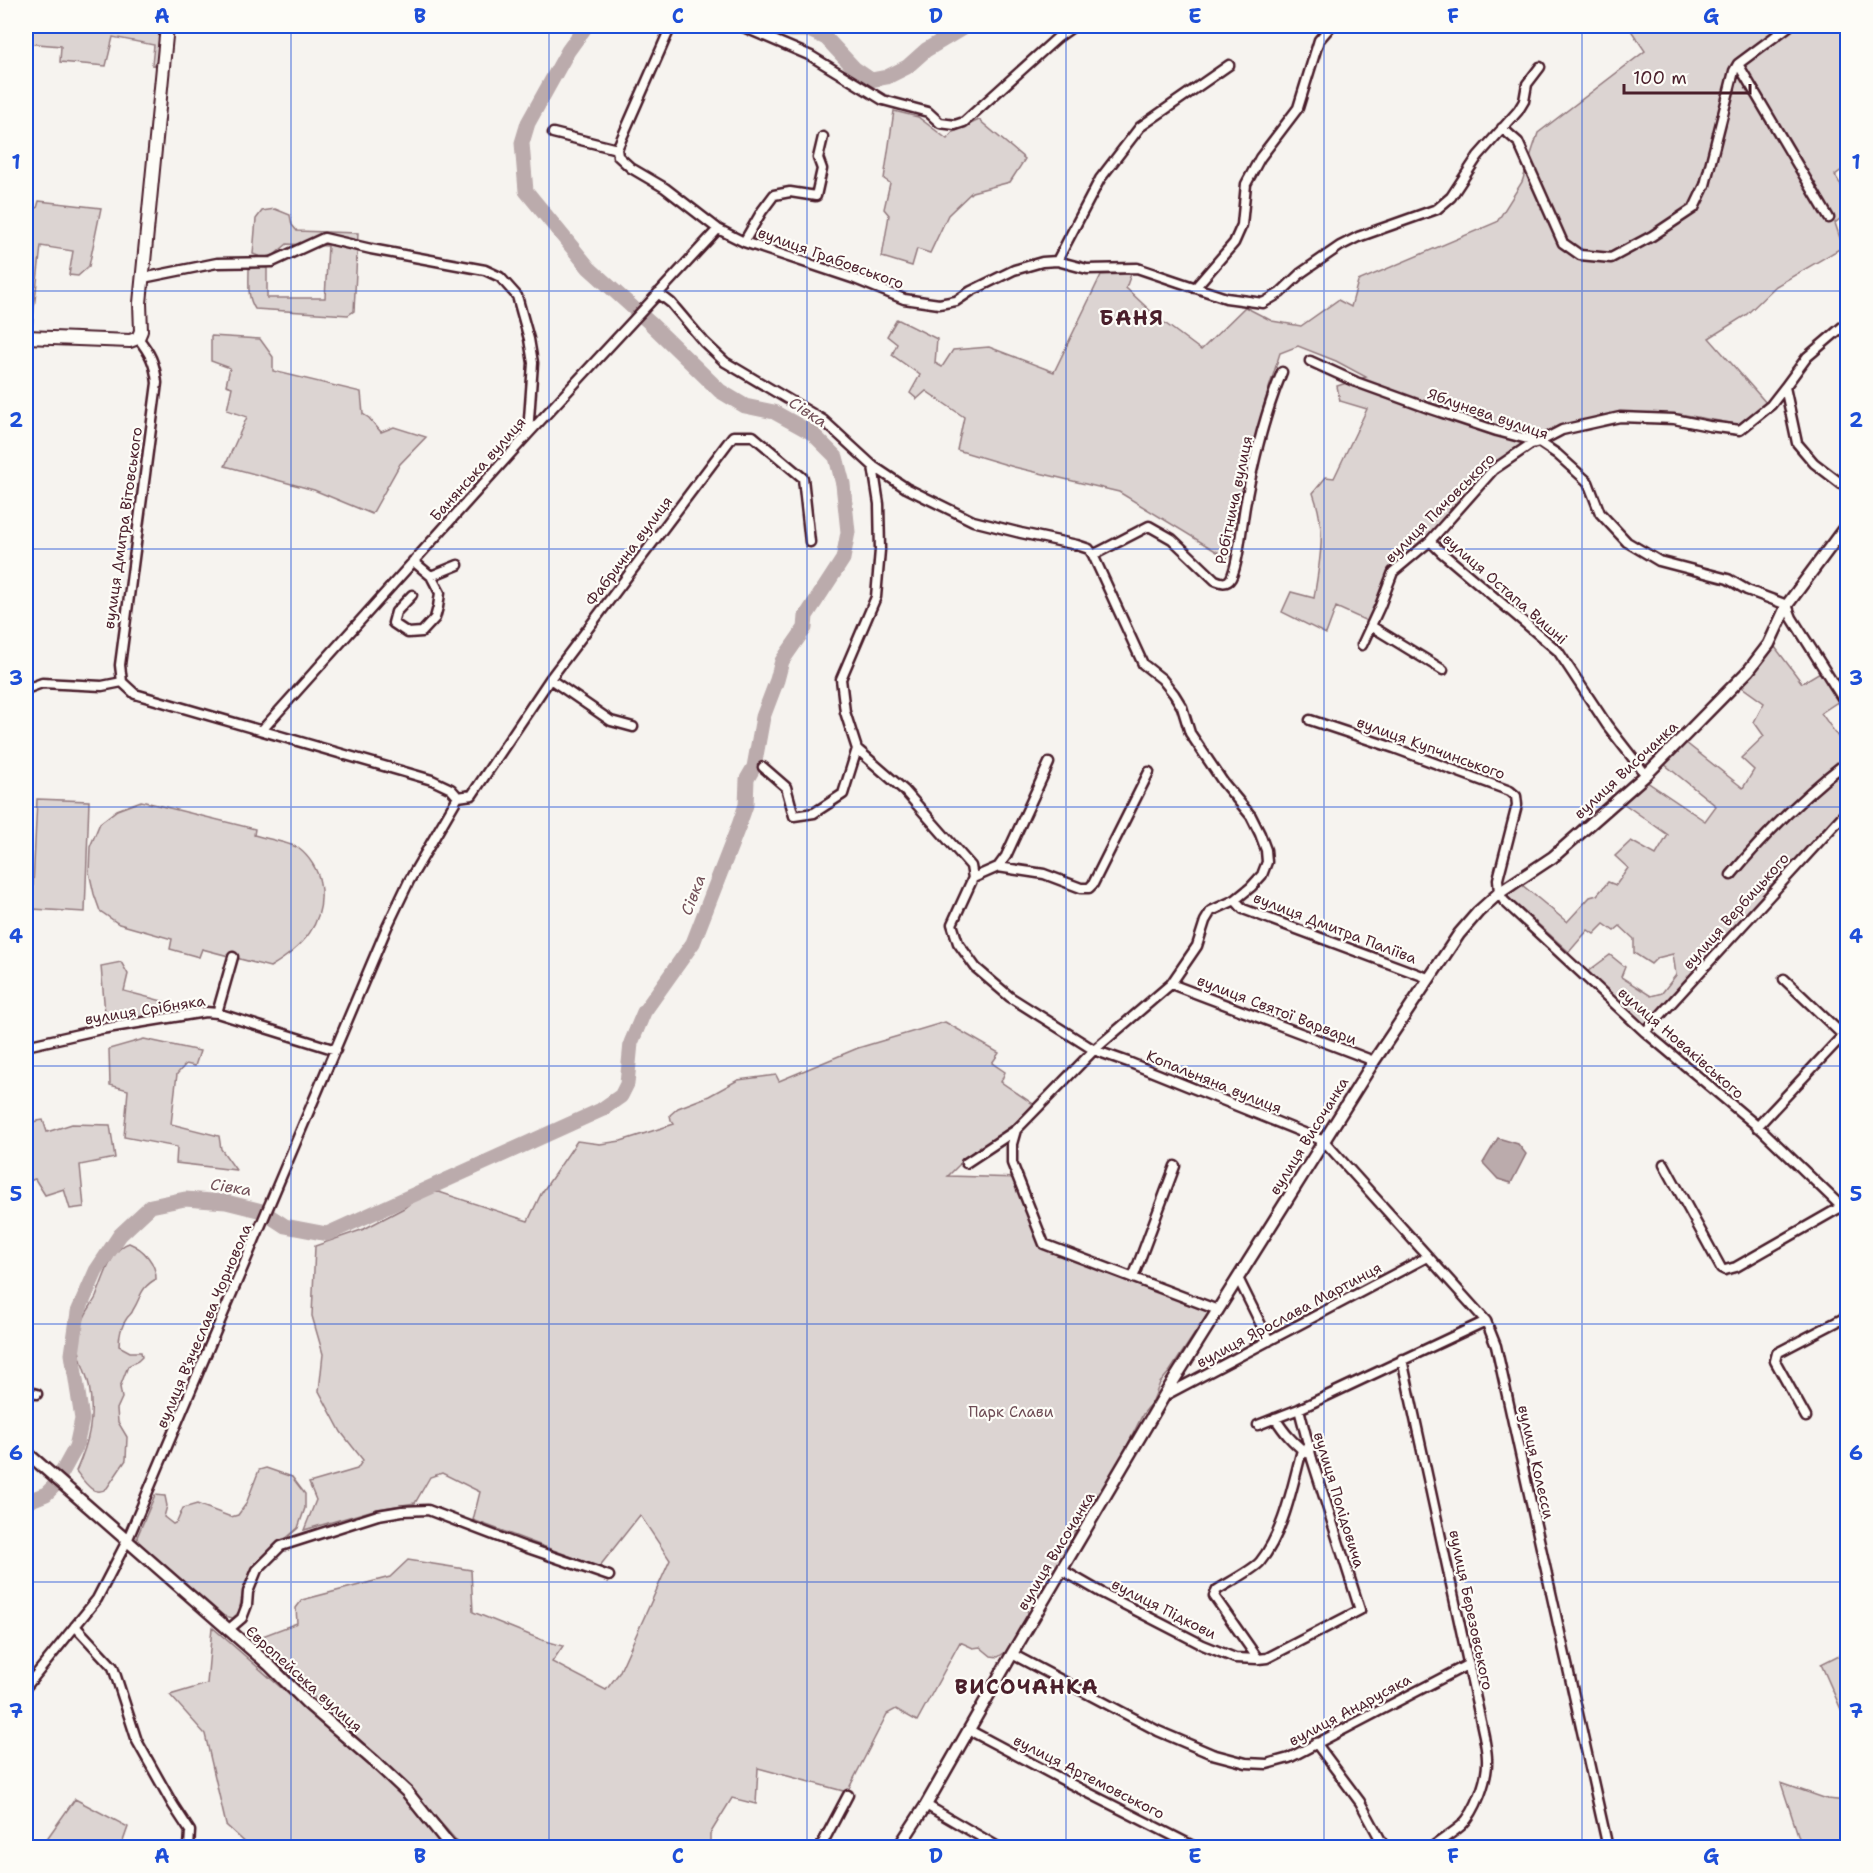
<svg xmlns="http://www.w3.org/2000/svg" width="1873" height="1873" font-family="'Shantell Sans',sans-serif">
  <rect width="100%" height="100%" fill="#f6f3ef"/>
  <filter id="ink" filterUnits="userSpaceOnUse"><feTurbulence type="fractalNoise" baseFrequency=".0167" numOctaves="2"/><feDisplacementMap in="SourceGraphic" scale="12" xChannelSelector="R" yChannelSelector="G"/><feConvolveMatrix kernelMatrix="1 2 1 2 8 2 1 2 1" color-interpolation-filters="sRGB"/></filter>
  <g filter="url(#ink)">
    <path fill="#dcd4d2" stroke="#937a7e" stroke-width="1.5" d="M26,26H166L163,67L152,65L154,45L113,37L106,66L60,62L61,46L26,43Z
      M1628,26H1847V166L1835,175L1847,196V213L1835,223L1843,247L1776,286L1746,315L1709,338L1767,404L1741,425L1680,414H1620L1540,436L1510,453L1430,534L1389,571L1369,622L1336,607L1326,634L1282,612L1291,592L1314,598C1320,559 1327,531 1313,493L1326,477L1334,478L1367,409L1340,401L1337,386L1366,377L1336,361L1298,346L1280,353L1264,404L1227,558L1119,492L1014,467L957,450L964,417L926,391L917,399L910,393L920,375L892,355L897,344L887,336L897,319L937,339L935,363L942,367L953,350L989,347L1054,372L1101,275L1131,274L1126,288L1158,318L1201,350L1245,307L1272,321L1301,326L1338,300L1351,307L1358,281L1497,222L1522,182L1538,133L1645,51Z
      M894,111L918,117L947,139L953,132L979,120L1025,159L1010,182L972,192L948,215L930,253L917,249L912,266L882,257L889,215L884,209L890,183L884,179Z
      M39,201L101,208L89,266L78,276L69,275L73,251L41,246L32,327L26,326V206L37,208Z
      M275,209L290,215L292,225L297,231L358,233L354,311L348,315L255,309C247,297 249,284 249,269L254,267L267,268V298H325L328,246L287,244L274,255L263,258L253,254L256,219L262,211Z
      M211,336L260,339L273,357V371L361,392L363,414L369,418L381,432L394,427L426,437L400,464L372,514L314,490L225,466L247,417L227,410L232,387L226,385L230,368L211,361Z
      M1775,647L1802,683L1820,672L1839,701L1821,713L1843,744L1847,743V812L1650,1032L1587,972L1610,955L1625,967L1621,977L1651,996L1662,993L1676,975L1673,954L1657,958L1651,964L1634,953V939L1620,926L1614,931L1604,924L1594,934L1588,930L1569,952L1507,896L1522,885L1567,922L1590,897L1597,895L1608,882L1616,885L1628,868L1615,856L1631,841L1656,855L1668,835L1623,803L1647,782L1705,821L1716,806L1664,764L1686,743L1743,788L1754,770L1741,758L1764,736L1754,722L1764,703L1742,687Z
      M37,799L89,801L85,912L32,909Z
      M141,801L255,829L254,835C264,838 291,843 298,848C309,856 318,870 320,883C327,923 302,948 270,967L202,949L199,957L170,949L172,939L119,924L100,911L94,894L89,872L90,847L100,823L117,810Z
      M121,962L128,974L124,991L200,1011L106,1025L101,966Z
      M945,1022L999,1053L992,1063L1005,1072L1001,1082L1033,1104L1020,1119L961,1163L948,1176L1021,1178L1047,1244L1213,1306L1170,1371L1160,1383L1152,1403L1143,1414L1112,1476L1099,1492L1079,1523L1062,1560L1045,1584L1025,1604L1030,1619L1010,1649L998,1657L991,1656L980,1647L973,1648L960,1642L917,1721L896,1709L887,1714L847,1792L758,1768L756,1804L732,1798L710,1834V1847H462C398,1772 325,1707 252,1640L297,1623L296,1608L302,1600L390,1577L408,1560L471,1570L473,1612L542,1640L563,1646L552,1662L606,1690L619,1673L670,1560L640,1515L599,1567L473,1520L480,1492L442,1473L430,1477L415,1503L377,1509L304,1530L316,1500L309,1483L357,1469L363,1460L341,1432L319,1391L323,1354L312,1316L315,1246L364,1229L404,1208L423,1193L439,1192L528,1221L541,1194L577,1141L600,1144L621,1141L674,1124L671,1120L670,1115L678,1108L709,1096L738,1080L776,1075L779,1081L858,1048Z
      M144,1039L200,1051L195,1066L186,1064L177,1074L171,1124L219,1136L221,1149L236,1170L176,1163L177,1147L124,1137L128,1090L110,1085L109,1049Z
      M43,1120L47,1132L72,1124L110,1125L115,1158L80,1165L84,1207L70,1209L64,1189L45,1195L35,1179L26,1182V1123Z
      M129,1243C144,1249 156,1263 156,1279C139,1289 142,1296 133,1310C132,1314 129,1315 127,1318C121,1326 119,1336 119,1346L130,1352H141L142,1357L138,1361L128,1366L120,1387L122,1398L117,1409L118,1422L127,1437L126,1460L107,1488C94,1499 83,1480 76,1471C89,1442 95,1417 89,1385C86,1371 78,1359 79,1344C80,1337 81,1328 83,1321C85,1313 92,1305 96,1297C103,1281 111,1248 129,1243Z
      M266,1468L292,1477L305,1494V1508L298,1528L260,1561L244,1585L239,1612L233,1618L224,1616L138,1542L137,1537L155,1495L165,1496L167,1506L164,1517L173,1524L177,1522L183,1508L197,1504L231,1517L238,1515L246,1504L259,1470Z
      M212,1627L401,1793L446,1847H250L226,1825L205,1734L170,1695L207,1684Z
      M1847,1651V1723L1821,1664Z
      M1781,1783L1827,1799L1847,1801V1847H1802Z
      M75,1799L128,1827L121,1847H41Z"/>
    <path fill="#bbabac" stroke="#8e7378" stroke-width="1.5" d="M1498,1138L1518,1144L1526,1154L1511,1183L1498,1179L1483,1163Z"/>
    <g fill="none" stroke-linecap="round" stroke-linejoin="round">
      <path stroke="#bbabac" stroke-width="15" d="M790,26V30H809L826,38L855,69L871,80L887,77L907,67L926,50L966,26
        M26,1502L46,1494L55,1485L76,1447L82,1419L72,1354L78,1312L96,1271L120,1235L151,1206L185,1199L226,1202L262,1211L285,1226L327,1234L601,1110L621,1096L627,1084L631,1043L644,1012L693,943L739,825L746,805L747,779L754,767L763,717L777,680L782,661L805,628L806,616L843,559L848,532L843,484L836,457L812,433L774,412L745,406L720,391L650,323L589,268L526,191L522,143L528,123L568,51L586,26"/>
      <defs>
        <path id="minor" d="M741,26L811,56L883,100L928,112L940,123L955,125L964,122L1057,38L1074,26
          M1738,64L1829,218
          M1502,128L1518,142L1563,243L1580,255L1611,258L1652,236L1694,208L1705,185L1734,71L1738,64L1789,26
          M553,133L617,149
          M617,149L618,156L631,168L665,188L718,229L744,242L855,279L904,299L939,304L956,301L971,291L1014,270L1042,262L1057,261L1087,269L1137,268L1226,298L1263,303L1280,293L1301,273L1340,246L1358,237L1437,209L1451,197L1478,156L1518,111L1524,101L1527,84L1540,67
          M617,149L671,26
          M744,242L762,211L774,195L790,192L816,196L822,169L818,158L823,137
          M1057,261L1100,179L1140,127L1229,65
          M143,278L217,263L272,262L324,238L371,249L485,270L500,277L517,296L529,339L533,363L528,433
          M1195,288L1234,243L1242,225L1246,184L1260,158L1298,108L1319,40L1331,26
          M658,293L671,303L704,342L725,362L823,420L873,466L906,488L973,521L1021,533L1077,545L1089,549L1093,555L1143,664L1162,679L1174,694L1182,707L1190,733L1223,782L1251,816L1260,834L1266,850L1267,862L1262,875L1251,887L1235,900L1211,911L1205,921L1197,946L1171,984L1094,1050L1016,1130L966,1163
          M1848,322L1807,357L1785,387L1797,443L1814,463L1848,489
          M138,338C150,353 155,363 157,383L120,665L122,682L135,694L432,780L451,789L458,797
          M1310,361L1356,382L1428,408L1497,431L1539,442L1557,454L1588,482L1600,513L1627,542L1659,561L1728,579L1747,590L1787,605L1792,618L1848,707
          M873,466L879,504L880,550L876,597L841,679L845,712L857,749L904,790L971,866L973,878L952,924L958,943L976,968L1010,997L1094,1050L1128,1062L1324,1141L1486,1321L1496,1346L1608,1848
          M1430,541L1441,552L1558,651L1607,725L1646,775
          M1093,555L1149,526L1172,539L1215,580C1220,582 1227,585 1231,578C1239,563 1242,520 1246,501C1254,458 1265,413 1282,372
          M413,561L431,576L458,565
          M412,595L396,612L393,623L408,633L422,632L435,618L438,607L440,593L431,576
          M1371,626L1443,670
          M1362,645L1380,606L1393,572L1430,541L1493,470L1531,444L1539,442L1562,430L1620,417L1674,419L1709,426L1740,430L1771,405L1785,387
          M550,679L611,721L633,727
          M26,689L42,683L102,686L122,682
          M1310,720L1394,748L1510,791L1516,796L1517,805L1498,879L1499,893L1504,901L1645,1032L1763,1131L1848,1213
          M262,730L528,434L718,229
          M763,767L786,787L794,816L814,813L843,794L857,749
          M458,797L472,795L550,679L733,436H753L803,478L810,542
          M998,867L1044,874L1081,888H1089L1093,884L1149,772
          M1731,875C1766,833 1804,795 1848,761
          M973,878L998,867L1006,856L1049,763
          M1235,900L1243,909L1428,978
          M1784,979L1848,1040
          M1171,984L1374,1061
          M217,1013L233,957
          M1645,1032L1848,810
          M26,1046L101,1029L205,1012L217,1013L336,1050
          M1757,1127L1848,1030
          M1016,1130L1012,1144V1163L1044,1244L1218,1310
          M1664,1164L1721,1268L1725,1270L1736,1267L1841,1207
          M1133,1278L1175,1166
          M1238,1278L1269,1341
          M1402,1359L1484,1736C1485,1743 1487,1752 1487,1759C1488,1779 1476,1811 1462,1825C1453,1833 1441,1840 1431,1848
          M26,1391L37,1394
          M1164,1396L1427,1257
          M1806,1417L1775,1361L1777,1353L1848,1316
          M1275,1418C1285,1434 1292,1441 1306,1453
          M1258,1425L1299,1409L1486,1321
          M1062,1570L1102,1593L1203,1645L1235,1658L1258,1659L1267,1658L1360,1610L1312,1459L1299,1409
          M75,1626L113,1667L137,1741L173,1805L190,1831L189,1848
          M228,1630L242,1618L247,1605L248,1592L257,1570L281,1546L378,1515L402,1511L428,1510L525,1547L609,1576
          M1012,1654L1158,1731L1212,1754L1246,1763L1267,1764L1289,1758L1469,1664
          M1258,1659L1214,1596L1217,1590C1228,1583 1253,1570 1260,1562C1284,1532 1292,1487 1302,1450
          M26,1687L97,1599L127,1541L387,927L409,881L458,797
          M969,1730L1065,1781L1197,1848
          M1316,1743L1360,1802L1385,1848
          M926,1805L1000,1848
          M820,1848L848,1795"/>
        <path id="tertiary" d="M26,1452L269,1665L307,1703L375,1762L407,1792L452,1848
          M898,1848L926,1805L1012,1654L1164,1396L1374,1061L1459,934L1478,912L1499,893L1553,857L1646,775L1749,670L1769,644L1787,605L1848,523"/>
        <path id="secondary" d="M26,337L130,341L138,338L141,331L140,303L167,26"/>
      </defs>
      <use href="#minor" stroke="#4a1f2b" stroke-width="13"/>
      <use href="#tertiary" stroke="#4a1f2b" stroke-width="15"/>
      <use href="#secondary" stroke="#4a1f2b" stroke-width="16"/>
      <use href="#minor" stroke="#fdfcf7" stroke-width="8"/>
      <use href="#tertiary" stroke="#fdfcf7" stroke-width="10"/>
      <use href="#secondary" stroke="#fdfcf7" stroke-width="12"/>
    </g>
  </g>
  <path fill="none" stroke="#1d4ed8" stroke-width="1.5" stroke-opacity="0.55" d="M291,26V1848M549,26V1848M807,26V1848M1066,26V1848M1324,26V1848M1582,26V1848M26,291H1848M26,549H1848M26,807H1848M26,1066H1848M26,1324H1848M26,1582H1848"/>
  <g text-anchor="middle" dominant-baseline="central" stroke-width="4.5" stroke-linejoin="round" paint-order="stroke">
    <g font-size="15" fill="#4a1f2b" stroke="#fdfcf7">
      <text transform="translate(831 258) rotate(20)">вулиця Грабовського</text>
      <text transform="translate(1488 414) rotate(19)">Яблунева вулиця</text>
      <text transform="translate(478 469) rotate(-48)">Банянська вулиця</text>
      <text transform="translate(1234 500) rotate(-78)">Робітнича вулиця</text>
      <text transform="translate(1440 508) rotate(-45)">вулиця Пачовського</text>
      <text transform="translate(123 528) rotate(-82)">вулиця Дмитра Вітовського</text>
      <text transform="translate(629 551) rotate(-53)">Фабрична вулиця</text>
      <text transform="translate(1505 589) rotate(41)">вулиця Остапа Вишні</text>
      <text transform="translate(1431 748) rotate(20)">вулиця Купчинського</text>
      <text transform="translate(1626 770) rotate(-43)">вулиця Височанка</text>
      <text transform="translate(1736 911) rotate(-48)">вулиця Вербицького</text>
      <text transform="translate(1335 928) rotate(21)">вулиця Дмитра Паліїва</text>
      <text transform="translate(145 1010) rotate(-9)">вулиця Срібняка</text>
      <text transform="translate(1277 1010) rotate(21)">вулиця Святої Варвари</text>
      <text transform="translate(1681 1043) rotate(41)">вулиця Новаківського</text>
      <text transform="translate(1214 1082) rotate(22)">Копальняна вулиця</text>
      <text transform="translate(1309 1136) rotate(-58)">вулиця Височанка</text>
      <text transform="translate(1289 1315) rotate(-28)">вулиця Ярослава Мартинця</text>
      <text transform="translate(204 1326) rotate(-67)">вулиця В'ячеслава Чорновола</text>
      <text transform="translate(1536 1462) rotate(77)">вулиця Колесси</text>
      <text transform="translate(1339 1500) rotate(73)">вулиця Полідовича</text>
      <text transform="translate(1056 1551) rotate(-59)">вулиця Височанка</text>
      <text transform="translate(1164 1609) rotate(27)">вулиця Підкови</text>
      <text transform="translate(1471 1610) rotate(78)">вулиця Березовського</text>
      <text transform="translate(304 1679) rotate(42)">Європейська вулиця</text>
      <text transform="translate(1350 1710) rotate(-28)">вулиця Андрусяка</text>
      <text transform="translate(1089 1777) rotate(27)">вулиця Артемовського</text>
    </g>
    <g font-size="15" fill="#6e4c55" stroke="#fdfcf7">
      <text x="1011" y="1412">Парк Слави</text>
    </g>
    <g font-size="16" font-style="italic" fill="#725058" stroke="#fdfcf7">
      <text transform="translate(808 412) rotate(33)">Сівка</text>
      <text transform="translate(693 895) rotate(-69)">Сівка</text>
      <text transform="translate(231 1187) rotate(9)">Сівка</text>
    </g>
    <g font-size="21" font-weight="bold" letter-spacing="1.5" fill="#4a1f2b" stroke="#fdfcf7">
      <text x="1132" y="318">БАНЯ</text>
      <text x="1027" y="1687">ВИСОЧАНКА</text>
    </g>
  </g>
  <rect width="1873" height="1873" fill="none" stroke="#fdfcf7" stroke-width="66"/>
  <path d="M1624 84v9h126v-9" fill="none" stroke="#4a1f2b" stroke-width="3"/>
  <text x="1633" y="84" font-size="18" fill="#4a1f2b" stroke="#fdfcf7" stroke-width="4.5" paint-order="stroke">100 m</text>
  <rect x="33" y="33" width="1807" height="1807" fill="none" stroke="#1d4ed8" stroke-width="2"/>
  <g font-size="20" text-anchor="middle" font-weight="bold" fill="#1d4ed8">
    <text x="162" y="23">A</text>
    <text x="420" y="23">B</text>
    <text x="678" y="23">C</text>
    <text x="936" y="23">D</text>
    <text x="1195" y="23">E</text>
    <text x="1453" y="23">F</text>
    <text x="1711" y="23">G</text>
    <text x="16" y="169">1</text>
    <text x="1856" y="169">1</text>
    <text x="16" y="427">2</text>
    <text x="1856" y="427">2</text>
    <text x="16" y="685">3</text>
    <text x="1856" y="685">3</text>
    <text x="16" y="943">4</text>
    <text x="1856" y="943">4</text>
    <text x="16" y="1201">5</text>
    <text x="1856" y="1201">5</text>
    <text x="16" y="1460">6</text>
    <text x="1856" y="1460">6</text>
    <text x="16" y="1718">7</text>
    <text x="1856" y="1718">7</text>
    <text x="162" y="1863">A</text>
    <text x="420" y="1863">B</text>
    <text x="678" y="1863">C</text>
    <text x="936" y="1863">D</text>
    <text x="1195" y="1863">E</text>
    <text x="1453" y="1863">F</text>
    <text x="1711" y="1863">G</text>
  </g>
</svg>
